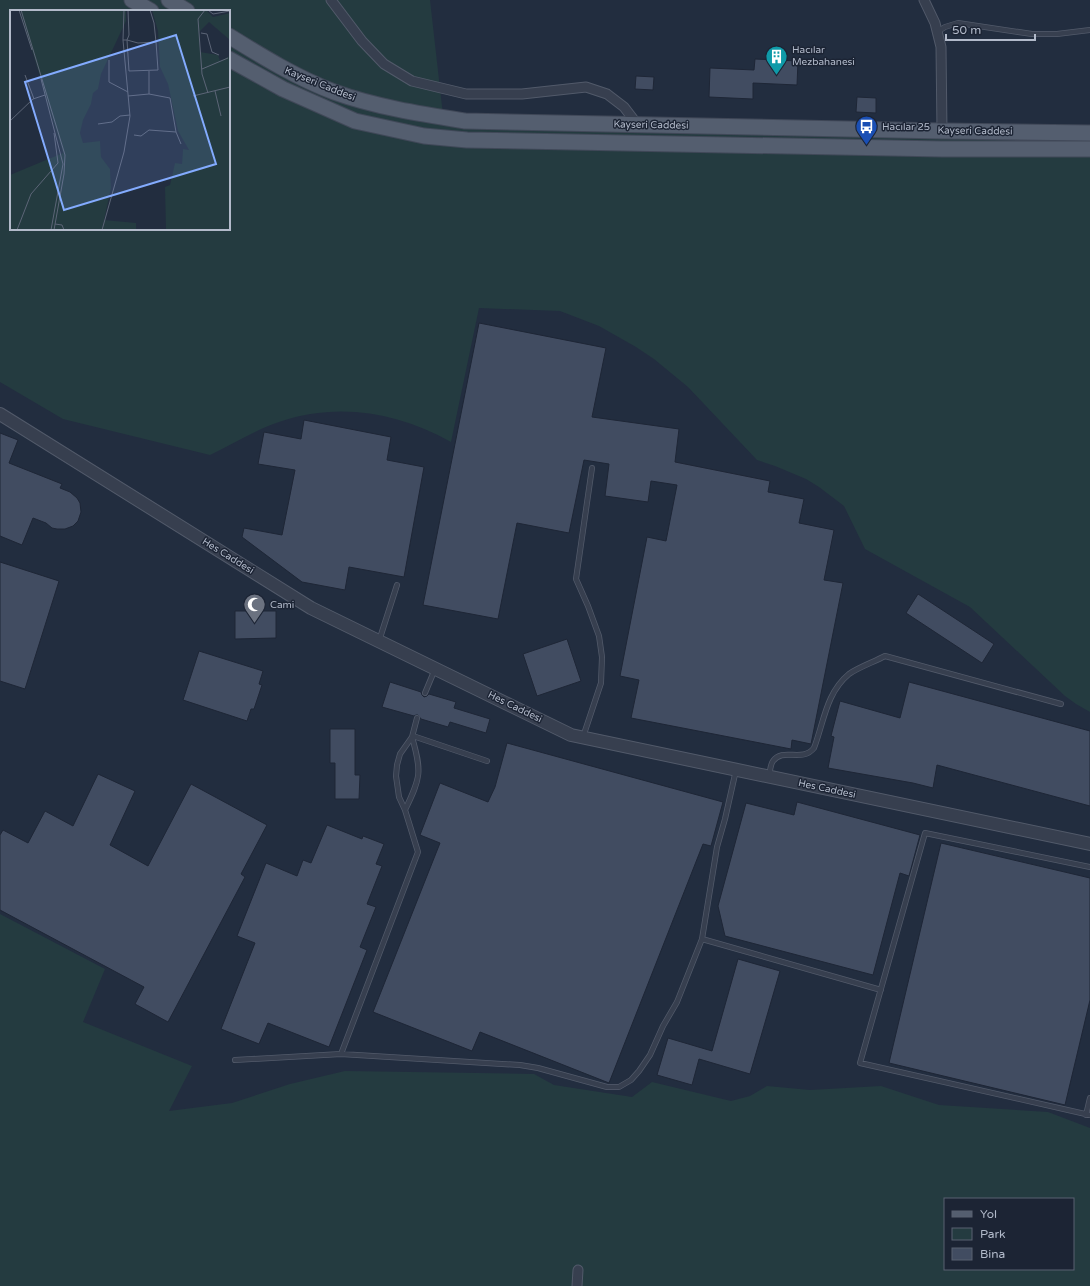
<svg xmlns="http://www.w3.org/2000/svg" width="1090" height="1286" font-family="'Varela Round',sans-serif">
  <rect width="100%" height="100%" fill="#222d3f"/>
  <path fill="#243b40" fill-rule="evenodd" d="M0,0H430L444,124L1090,136V712L1076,704L1065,696L970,607L865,549L844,506L819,487L806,479L775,466L757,460L688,387L654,359L636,347L599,326L560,311L479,308L451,442C397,412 338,402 279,422C255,430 233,444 210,455L63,419L0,382ZM11,11H229V229H11Z
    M0,914L105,969L83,1022L192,1066L169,1111L232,1103L290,1084L345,1071L534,1074L554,1085L632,1097L652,1082L731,1101L750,1096L767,1086L810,1090L881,1086L939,1105L1048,1112L1090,1128V1286H0ZM945,1199H1073V1269H945Z"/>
  <path fill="#414c61" stroke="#1e2636" d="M755,59L798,61L797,85L753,83V99L709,97L710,68L754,70Z
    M636,76L654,77L653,90L635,89Z
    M857,97L876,98V113L856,112Z
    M479,323L606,348L592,417L679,429L675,462L770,481L768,492L804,499L799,523L834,530L824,580L843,583L811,744L792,740L791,749L631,718L639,680L620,676L647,537L666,541L677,485L651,481L648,502L605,496L609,464L584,460L569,533L517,523L498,619L423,605Z
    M304,420L391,437L387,460L424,467L404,577L349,567L345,590L302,582L242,537L244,528L282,535L295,470L258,464L264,432L301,439Z
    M0,433L18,440L9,463L62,484L60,488L70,492L77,498L80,503L81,512L78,521L73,526L65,529H57L52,528L46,523L33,518L22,545L0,536Z
    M0,562L59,581L25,689L0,681Z
    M918,594L994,644L982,663L906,613Z
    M235,611H276V638L235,639Z
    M567,639L581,681L537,696L523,654Z
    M199,651L263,671L259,684L262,685L254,709H251L247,721L183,700Z
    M390,682L421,692L422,695L424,697L427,696L429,694L456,702L454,708L490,719L486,733L450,722L448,727L421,719L418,715H416L414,716L382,707Z
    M909,682L1090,731V806L937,765L933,788L913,783L828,768L834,737L831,736L840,701L900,718Z
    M330,729H355V775H360L359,799H335V763H330Z
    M507,743L723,802L711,846L703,844L609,1083L480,1032L472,1051L373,1012L440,843L420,835L440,783L488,802L495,787Z
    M98,774L135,791L110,845L148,866L191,784L267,825L241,874L245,877L168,1022L135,1004L144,987L0,910V835L3,830L28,843L45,811L73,826Z
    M797,802L920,835L909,876L900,873L873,975L725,936L718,906L746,803L794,815Z
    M327,825L362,839L363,836L384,844L376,864L382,866L367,904L376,907L360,947L367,950L329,1047L268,1023L259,1044L221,1029L255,943L237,936L266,863L297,876L303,860L311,863Z
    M941,843L1090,878V1000L1065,1105L889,1063Z
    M738,959L780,971L750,1074L699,1059L692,1085L657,1075L668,1038L712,1051Z"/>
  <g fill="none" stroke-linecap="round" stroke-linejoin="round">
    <defs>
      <path id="service" d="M937,32L945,27L958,23L1032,34H1057L1090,30
        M379,641L397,585
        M425,693L435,669
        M413,736L487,761
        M583,737L601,683L602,657L599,636L588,606L576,579L592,468
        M736,770L725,819L717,847L702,939L881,990
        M769,777C770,772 770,765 773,761C783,747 802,763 814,748C824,722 826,693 849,674C859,667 874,662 885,656L1061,704
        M405,810C421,777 422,772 412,737
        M1090,867L925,833L860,1063L1090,1115
        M341,1054L520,1065L538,1068L607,1087H619L631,1080L639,1071L650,1055L663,1026L677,1002L702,939
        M235,1060L341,1054L418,852L405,810L399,797L396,776L397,765L400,754L412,737L417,718
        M1086,1115L1090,1098"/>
      <path id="minor" d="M331,0L362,41L384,64L412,81L466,94H522L586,87L607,94L624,107L637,124
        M924,0L935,23L941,47L942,131
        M577,1286L578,1270"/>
      <path id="tertiary" d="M0,414L311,608L571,735L1090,844"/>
      <path id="primary" d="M132,0L151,11
        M169,0L187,11
        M229,36C263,57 297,78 334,92C376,107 421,114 465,121L942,131L1090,133
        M229,59L283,89L355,121L424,136L467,140L942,149H1090"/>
    </defs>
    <use href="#service" stroke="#525a6a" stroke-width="6"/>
    <use href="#minor" stroke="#525a6a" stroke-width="11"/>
    <use href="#tertiary" stroke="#525a6a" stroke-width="14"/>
    <use href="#primary" stroke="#404858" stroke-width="17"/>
    <use href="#service" stroke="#373f4f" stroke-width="4.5"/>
    <use href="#minor" stroke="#373f4f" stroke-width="9"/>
    <use href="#tertiary" stroke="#373f4f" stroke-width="12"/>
    <use href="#primary" stroke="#545e6f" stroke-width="15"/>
  </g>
  <defs>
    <symbol id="building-pin" viewBox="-11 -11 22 30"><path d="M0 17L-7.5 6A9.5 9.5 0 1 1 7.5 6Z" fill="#0f9aa8" stroke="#1c2434"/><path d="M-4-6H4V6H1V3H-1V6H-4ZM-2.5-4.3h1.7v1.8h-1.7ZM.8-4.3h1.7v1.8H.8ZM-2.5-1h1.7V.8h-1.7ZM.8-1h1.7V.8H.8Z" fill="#fff"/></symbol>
    <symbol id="bus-pin" viewBox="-11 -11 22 30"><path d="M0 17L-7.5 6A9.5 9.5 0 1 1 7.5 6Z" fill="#1a4fb4" stroke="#1c2434"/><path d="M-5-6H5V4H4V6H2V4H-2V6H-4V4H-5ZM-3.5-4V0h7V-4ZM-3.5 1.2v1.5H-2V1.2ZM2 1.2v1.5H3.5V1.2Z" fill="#fff"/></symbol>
    <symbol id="mosque-pin" viewBox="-11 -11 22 30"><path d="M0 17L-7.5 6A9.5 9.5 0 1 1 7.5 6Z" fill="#6b7280" stroke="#1c2434"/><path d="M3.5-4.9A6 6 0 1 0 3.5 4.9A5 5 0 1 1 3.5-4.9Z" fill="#fff"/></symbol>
  </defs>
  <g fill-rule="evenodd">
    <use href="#building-pin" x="764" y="44" width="25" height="34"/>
    <use href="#bus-pin" x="854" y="114" width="25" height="34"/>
    <use href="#mosque-pin" x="242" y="592" width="25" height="34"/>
  </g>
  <g text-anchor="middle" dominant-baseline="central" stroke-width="3" stroke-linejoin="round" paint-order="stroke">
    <g font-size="10" fill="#b2baca" stroke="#1c2434" text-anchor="start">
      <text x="792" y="50">Hacılar<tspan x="792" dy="12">Mezbahanesi</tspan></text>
      <text x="882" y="127">Hacılar 25</text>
      <text x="270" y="605">Cami</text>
    </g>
    <g font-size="10" fill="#b2baca" stroke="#1c2434">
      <text transform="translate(320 84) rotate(22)">Kayseri Caddesi</text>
      <text transform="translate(651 125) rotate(1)">Kayseri Caddesi</text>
      <text transform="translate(975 131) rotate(1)">Kayseri Caddesi</text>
      <text transform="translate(228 556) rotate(32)">Hes Caddesi</text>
      <text transform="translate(515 707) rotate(26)">Hes Caddesi</text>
      <text transform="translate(827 789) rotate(12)">Hes Caddesi</text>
    </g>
  </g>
  <g transform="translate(10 10)">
    <rect width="220" height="220" fill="#222d3f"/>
    <path d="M10,0H116V11L91,64L88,79L83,83L81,94L73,110L70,123L73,133L90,131L91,147L100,159L101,178L94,210L126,213V220H0V165L53,143ZM142,0H196L203,7L220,3V30L199,12L189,22L190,42L208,45L210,51L220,46V220H156L155,177L160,175L165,153L172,154L173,139L179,140L168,121L158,74L150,57L148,21Z" fill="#243b40"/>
    <path fill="none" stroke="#5c6577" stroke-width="1" d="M9,0L22,40M11,0L55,145L54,164L44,220M140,0L144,13L146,32L148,60L119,61L117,30L128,33L146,32M195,0L188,9L192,64L198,83M198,0L203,4L220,1M191,23L197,24L202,42L209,45M113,30H117L119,25L118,0M99,50V72L118,82M192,59L218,48M15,65L24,89M31,69L53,154L41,220M205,81L211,106M139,84L160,88L166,122M118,86L139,84V61M183,86L220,77M0,111L23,89L35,85M88,114L102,112L110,106L120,105M124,125L131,126L139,120L166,122L171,134M45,214L52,215L54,220M7,220L21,184L48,153L44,123M92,220L114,142L120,106L113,30L114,0"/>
    <path fill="#83abfe" fill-opacity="0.15" stroke="#83abfe" stroke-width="2" d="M166,25L206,154L54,200L15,72Z"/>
    <rect width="220" height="220" fill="none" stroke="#b2baca" stroke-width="2"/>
  </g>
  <rect x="944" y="1198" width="130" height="72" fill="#1c2434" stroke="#586070"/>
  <rect x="952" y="1211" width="20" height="6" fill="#545e6f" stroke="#586070"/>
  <text x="980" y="1218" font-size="12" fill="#b2baca">Yol</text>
  <rect x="952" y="1228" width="20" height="12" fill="#243b40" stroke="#586070"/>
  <text x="980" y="1238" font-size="12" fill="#b2baca">Park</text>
  <rect x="952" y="1248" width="20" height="12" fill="#414c61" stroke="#586070"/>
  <text x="980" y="1258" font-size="12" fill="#b2baca">Bina</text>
  <path d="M946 34v6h89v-6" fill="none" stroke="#b2baca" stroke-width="2"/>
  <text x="952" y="34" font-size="12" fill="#b2baca" stroke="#1c2434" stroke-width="3" paint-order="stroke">50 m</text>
</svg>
